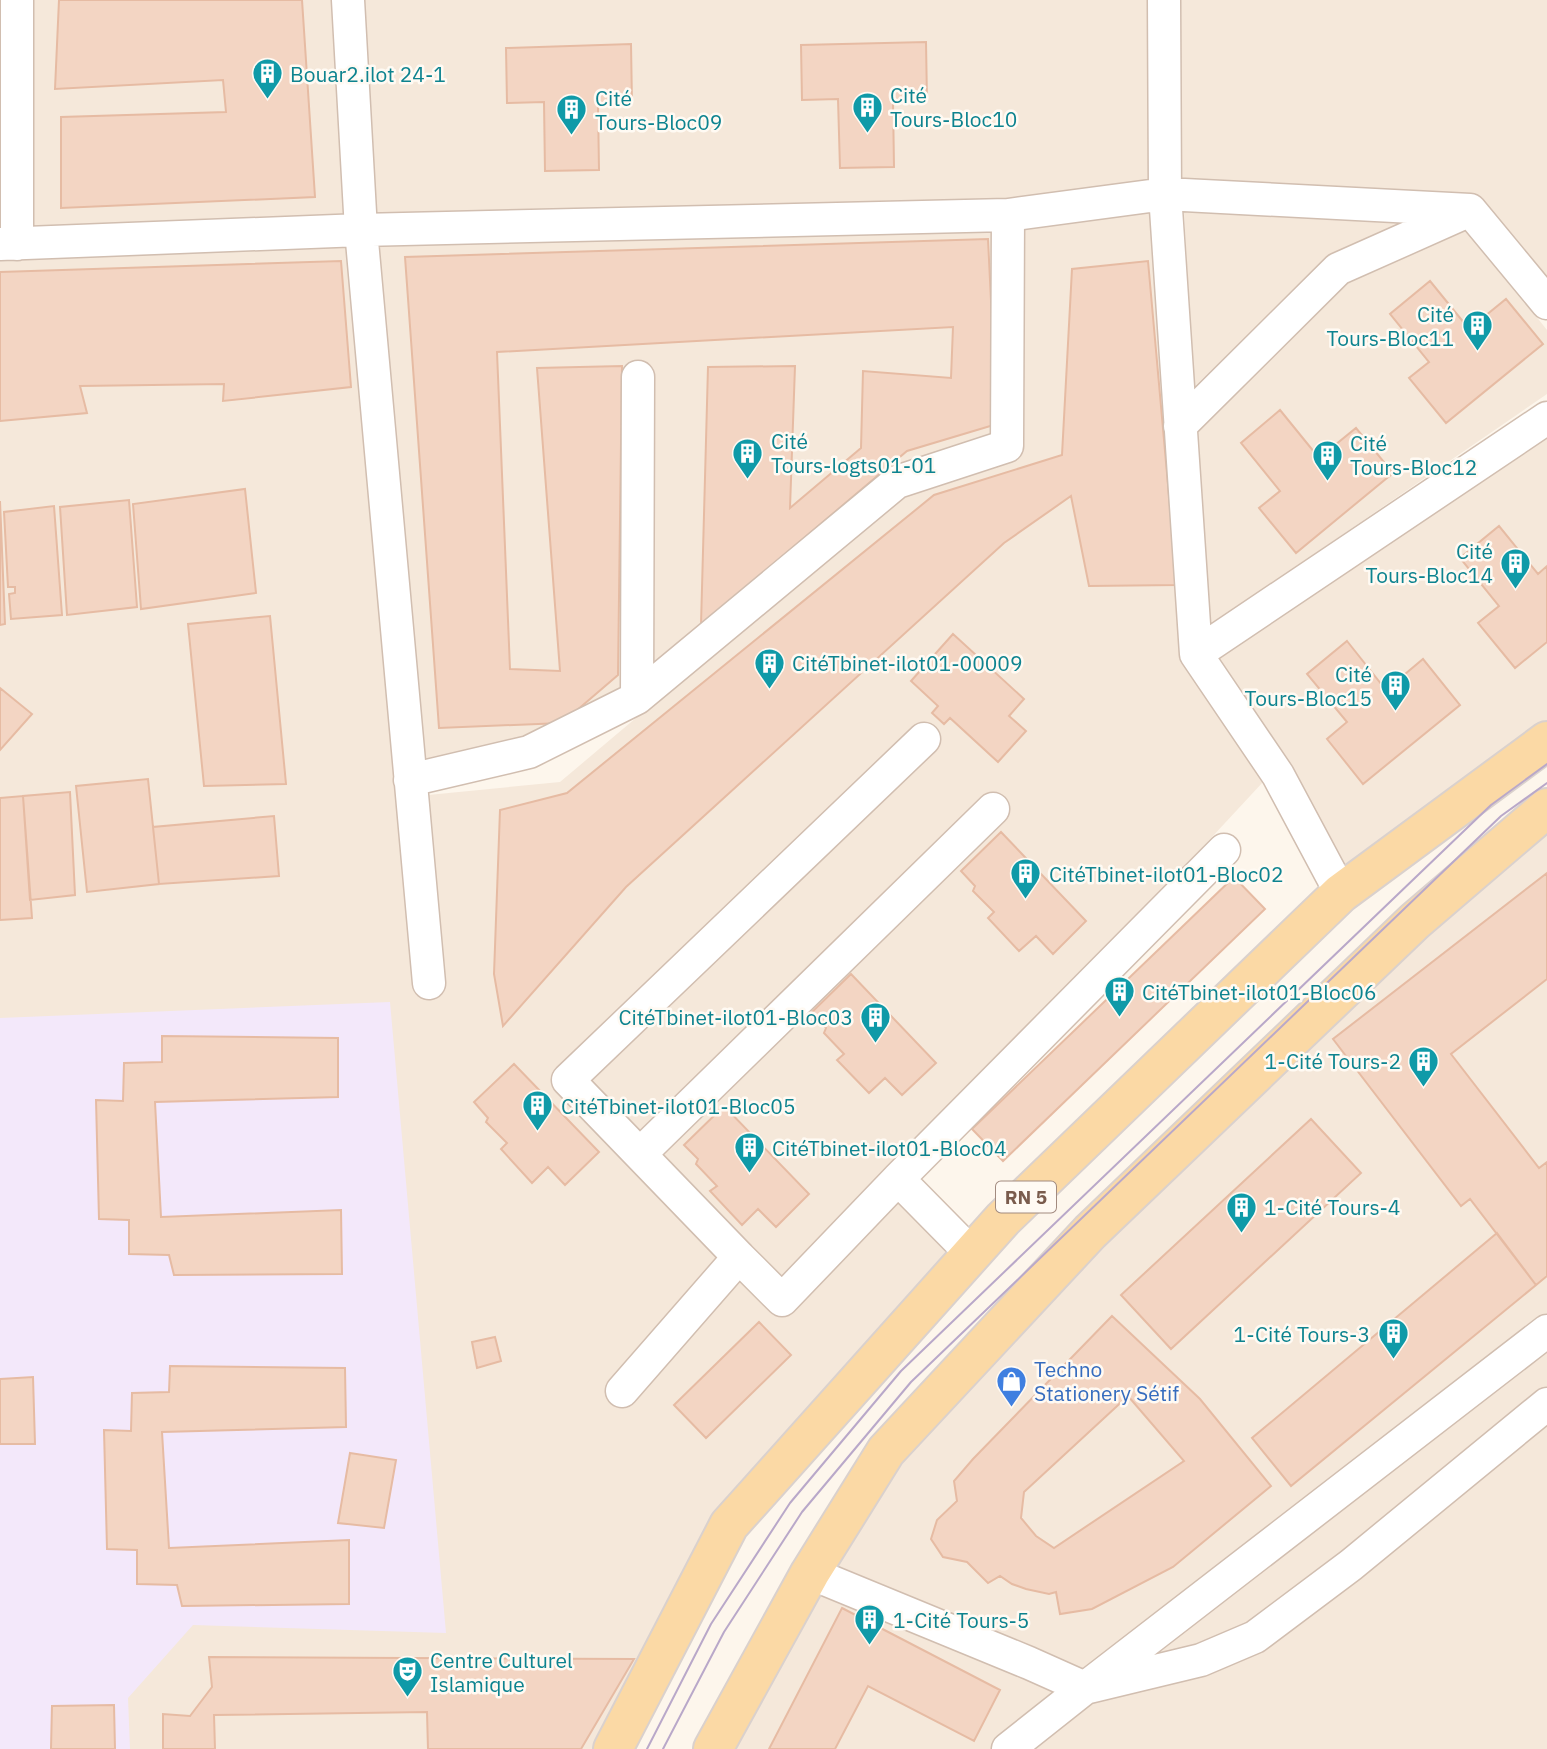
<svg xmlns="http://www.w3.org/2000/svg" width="1547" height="1749" font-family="'IBM Plex Sans',sans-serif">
  <rect width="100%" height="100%" fill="#fdf6ec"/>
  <path fill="#f5e8da" d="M0,0H7L6,235H0Z
    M27,0H337L350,220L27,232Z
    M358,0H1153L1155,185L1007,205L370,220Z
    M1174,0H1547V286L1475,199L1175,183Z
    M1156,206L1181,660L1263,782L1199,851L995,1058L781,1283L659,1157L1007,809L1002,797L990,793L979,800L640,1131L592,1081L936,749L941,736L931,725L916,726L552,1075L555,1090L724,1254L774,1307L897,1196L951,1251L838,1379L594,1749H0V255L351,241L442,989L428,795L560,782L904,492L1011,455L1018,224Z
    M1184,212L1406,223L1328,257L1194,387Z
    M998,226L996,438L892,472L814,530L548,754L421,766L372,241Z
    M1466,229L1547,330V394L1211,625L1196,433L1348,282Z
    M1547,431V721L1342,872L1210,657Z
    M1547,830V1749H729L897,1464L1111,1234L1425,935Z"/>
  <path fill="#f3e8fa" d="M390,1002L446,1633L193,1625L128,1698L130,1749H0V1018Z"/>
  <path fill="#f3d5c3" stroke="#e6bba3" stroke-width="2" fill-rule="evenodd" d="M59,0H302L315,197L61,208V117L226,112L223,80L55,89Z
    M926,42L927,101L893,102L894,167L840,168L838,99L802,100L801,45Z
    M631,44L632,104L598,105L599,170L545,171L544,102L507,103L506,48Z
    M988,239L997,424L907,451L701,625L708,367L795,366L790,508L861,448L863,371L951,378L953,327L497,352L510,669L560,671L537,368L622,366L618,675L562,723L439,728L405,257Z
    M341,261L351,387L223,401L224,384L80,386L87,413L0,421V272Z
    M1148,261L1177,585L1089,586L1071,496L1004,543L626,887L503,1026L494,974L500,810L567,793L934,495L1062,455L1072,269Z
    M1430,281L1469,329L1506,299L1543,344L1446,423L1409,378L1429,362L1390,314Z
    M1280,410L1319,458L1356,428L1393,473L1296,553L1259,508L1280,491L1241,443Z
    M245,489L256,593L141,609L133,504Z
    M129,500L137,607L67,615L60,507Z
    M0,501L5,624L0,625Z
    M54,506L62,615L11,619L9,594L15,593V587H8L4,512Z
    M1499,526L1538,574L1547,566V642L1515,668L1478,623L1499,606L1460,558Z
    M270,616L286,784L204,786L188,624Z
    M953,634L1024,699L1009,716L1026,731L998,762L950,718L944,724L932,713L938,706L911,681Z
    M1347,641L1386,690L1423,659L1460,705L1363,784L1327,739L1347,722L1307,674Z
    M0,688L32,714L0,750Z
    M148,779L159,884L87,892L76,786Z
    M70,792L75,895L30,900L23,796Z
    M23,796L32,918L0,920V798Z
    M274,816L279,876L159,884L153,827Z
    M1001,832L1086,921L1053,954L1036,936L1019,951L988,918L994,912L973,891L975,886L961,871Z
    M1547,873V979L1451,1054L1539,1168L1547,1162V1276L1536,1285L1470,1199L1461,1206L1333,1039Z
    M1234,877L1265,909L1003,1161L972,1129Z
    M851,974L936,1063L902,1095L885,1078L869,1093L837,1060L844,1054L824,1033L826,1028L811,1013Z
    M162,1036L338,1038V1097L155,1102L161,1217L341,1210L342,1274L174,1275L169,1255L129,1254V1220L99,1219L96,1100L123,1101L124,1063L162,1062Z
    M514,1064L599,1152L565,1185L548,1167L532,1183L501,1149L507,1143L486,1122L488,1118L474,1102Z
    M724,1106L809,1194L776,1227L758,1209L742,1225L710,1191L717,1186L696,1164L698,1159L684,1145Z
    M1311,1119L1361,1173L1171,1349L1121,1295Z
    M1497,1233L1536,1285L1291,1486L1252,1438Z
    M1112,1316L1200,1399L1271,1486L1173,1567L1092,1609L1060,1614L1056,1592L1049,1594L1026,1589L1012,1584L1000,1576L988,1583L967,1562L943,1557L931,1539L937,1520L957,1501L954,1481L973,1459ZM1128,1396L1184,1461L1054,1548L1036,1536L1021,1518L1024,1492Z
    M759,1322L791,1355L706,1438L674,1405Z
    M495,1337L501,1361L477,1368L472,1342Z
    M170,1366L345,1368L346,1427L162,1432L169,1548L349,1540V1604L182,1606L177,1585L137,1584V1550L107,1549L104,1430L131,1431L132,1393L169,1392Z
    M33,1377L35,1444H0V1379Z
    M350,1453L396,1460L384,1528L338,1523Z
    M842,1608L1000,1690L974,1741L868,1686L835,1749H769Z
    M209,1657L634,1659L581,1749H428L427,1712L214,1715L215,1749H163V1714L190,1716L212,1687Z
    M114,1705L115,1749H51L52,1706Z"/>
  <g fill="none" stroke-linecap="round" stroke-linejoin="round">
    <defs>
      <path id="street" d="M348,0L361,230L429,983
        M1164,0L1165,194L1196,654L1278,775L1341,893
        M0,244L361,230L1008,215L1165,194L1470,210L1547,303
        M17,244V0
        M1180,426L1338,269L1466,212
        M1196,654L1547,418
        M637,698L638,377
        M410,780L529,752L637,698L897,482L1007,446L1008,215
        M640,1154L993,809
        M898,1179L1224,850
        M739,1257L568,1080L924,739
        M622,1391L739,1257L782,1300L898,1179L972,1254
        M810,1573L1029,1663L1085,1688L1547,1331
        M1008,1749L1085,1688L1201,1660L1255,1637L1351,1565L1547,1404"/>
      <path id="primary" d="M613,1749L729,1525L1003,1219L1341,893L1547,741
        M713,1749L810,1573L886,1451L1090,1232L1415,921L1547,808"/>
    </defs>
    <use href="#street" stroke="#d1beb0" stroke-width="35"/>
    <use href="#primary" stroke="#dad1cd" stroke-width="42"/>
    <use href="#street" stroke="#fff" stroke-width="32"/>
    <use href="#primary" stroke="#fbd9a5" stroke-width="38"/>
    <path stroke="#b9a8c9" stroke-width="2" d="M647,1749L711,1624L790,1503L901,1371L1491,805L1547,764
      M663,1749L724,1632L802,1512L911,1382L1501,816L1547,783"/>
  </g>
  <defs>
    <symbol id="building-pin" viewBox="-11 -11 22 30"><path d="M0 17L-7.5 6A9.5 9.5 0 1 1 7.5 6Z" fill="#0f9aa8" stroke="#fffaf3"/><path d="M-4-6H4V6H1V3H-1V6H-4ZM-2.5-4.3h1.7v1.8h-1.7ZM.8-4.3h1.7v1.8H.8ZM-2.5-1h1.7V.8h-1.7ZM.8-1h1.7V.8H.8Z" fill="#fff"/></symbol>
    <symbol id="shop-pin" viewBox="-11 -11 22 30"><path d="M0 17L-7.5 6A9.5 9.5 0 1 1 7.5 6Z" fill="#3f7fe0" stroke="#fffaf3"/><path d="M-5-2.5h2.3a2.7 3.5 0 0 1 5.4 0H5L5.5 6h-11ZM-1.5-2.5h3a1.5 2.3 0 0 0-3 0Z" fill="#fff"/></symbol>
    <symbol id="theatre-pin" viewBox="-11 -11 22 30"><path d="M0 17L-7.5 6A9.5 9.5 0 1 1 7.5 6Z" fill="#0f9aa8" stroke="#fffaf3"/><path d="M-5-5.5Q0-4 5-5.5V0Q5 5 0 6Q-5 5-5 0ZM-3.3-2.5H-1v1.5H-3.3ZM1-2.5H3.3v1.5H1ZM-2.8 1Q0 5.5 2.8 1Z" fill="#fff"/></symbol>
  </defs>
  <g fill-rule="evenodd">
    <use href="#building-pin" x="250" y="56" width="35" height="47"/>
    <use href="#building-pin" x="850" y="90" width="35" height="47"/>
    <use href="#building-pin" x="554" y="92" width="35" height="47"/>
    <use href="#building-pin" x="1460" y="308" width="35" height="47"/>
    <use href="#building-pin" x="730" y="436" width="35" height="47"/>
    <use href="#building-pin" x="1310" y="438" width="35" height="47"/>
    <use href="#building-pin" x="1498" y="546" width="35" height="47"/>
    <use href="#building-pin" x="752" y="646" width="35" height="47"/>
    <use href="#building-pin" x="1378" y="668" width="35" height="47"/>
    <use href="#building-pin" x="1008" y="856" width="35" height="47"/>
    <use href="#building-pin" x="1102" y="974" width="35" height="47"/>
    <use href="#building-pin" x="858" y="1000" width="35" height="47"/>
    <use href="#building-pin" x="1406" y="1044" width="35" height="47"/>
    <use href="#building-pin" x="520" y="1088" width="35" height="47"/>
    <use href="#building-pin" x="732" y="1130" width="35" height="47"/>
    <use href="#building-pin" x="1224" y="1190" width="35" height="47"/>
    <use href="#building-pin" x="1376" y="1316" width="35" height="47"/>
    <use href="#shop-pin" x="994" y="1364" width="35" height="47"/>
    <use href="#building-pin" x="852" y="1602" width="35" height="47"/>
    <use href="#theatre-pin" x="390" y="1654" width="35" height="47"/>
  </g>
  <g text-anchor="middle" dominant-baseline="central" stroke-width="5" stroke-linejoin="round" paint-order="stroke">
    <rect fill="#fffaf3" stroke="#a28b7f" stroke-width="2" x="996" y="1181.5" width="60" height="31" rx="5"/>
    <g font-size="19" font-weight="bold" fill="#7a5c4d">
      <text x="1026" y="1197">RN 5</text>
    </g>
    <g font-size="21" fill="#0d838f" stroke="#fffaf3" text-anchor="start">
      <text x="290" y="74">Bouar2.ilot 24-1</text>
      <text x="890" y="95">Cité<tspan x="890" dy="24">Tours-Bloc10</tspan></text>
      <text x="595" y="98">Cité<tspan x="595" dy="24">Tours-Bloc09</tspan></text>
      <text x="1454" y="314" text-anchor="end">Cité<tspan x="1454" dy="24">Tours-Bloc11</tspan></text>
      <text x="771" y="441">Cité<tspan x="771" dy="24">Tours-logts01-01</tspan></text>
      <text x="1350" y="443">Cité<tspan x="1350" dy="24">Tours-Bloc12</tspan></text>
      <text x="1493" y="551" text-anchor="end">Cité<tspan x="1493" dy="24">Tours-Bloc14</tspan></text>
      <text x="792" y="663">CitéTbinet-ilot01-00009</text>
      <text x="1372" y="674" text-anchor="end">Cité<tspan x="1372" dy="24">Tours-Bloc15</tspan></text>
      <text x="1049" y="874">CitéTbinet-ilot01-Bloc02</text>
      <text x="1142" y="992">CitéTbinet-ilot01-Bloc06</text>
      <text x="853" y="1017" text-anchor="end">CitéTbinet-ilot01-Bloc03</text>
      <text x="1401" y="1061" text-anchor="end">1-Cité Tours-2</text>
      <text x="561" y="1106">CitéTbinet-ilot01-Bloc05</text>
      <text x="772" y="1148">CitéTbinet-ilot01-Bloc04</text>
      <text x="1264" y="1207">1-Cité Tours-4</text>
      <text x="1370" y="1334" text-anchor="end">1-Cité Tours-3</text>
      <text x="893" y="1620">1-Cité Tours-5</text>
      <text x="430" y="1660">Centre Culturel<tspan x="430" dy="24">Islamique</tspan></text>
    </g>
    <g font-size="21" fill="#366cbe" stroke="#fffaf3" text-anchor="start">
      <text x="1034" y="1369">Techno<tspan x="1034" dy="24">Stationery Sétif</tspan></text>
    </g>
  </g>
</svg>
